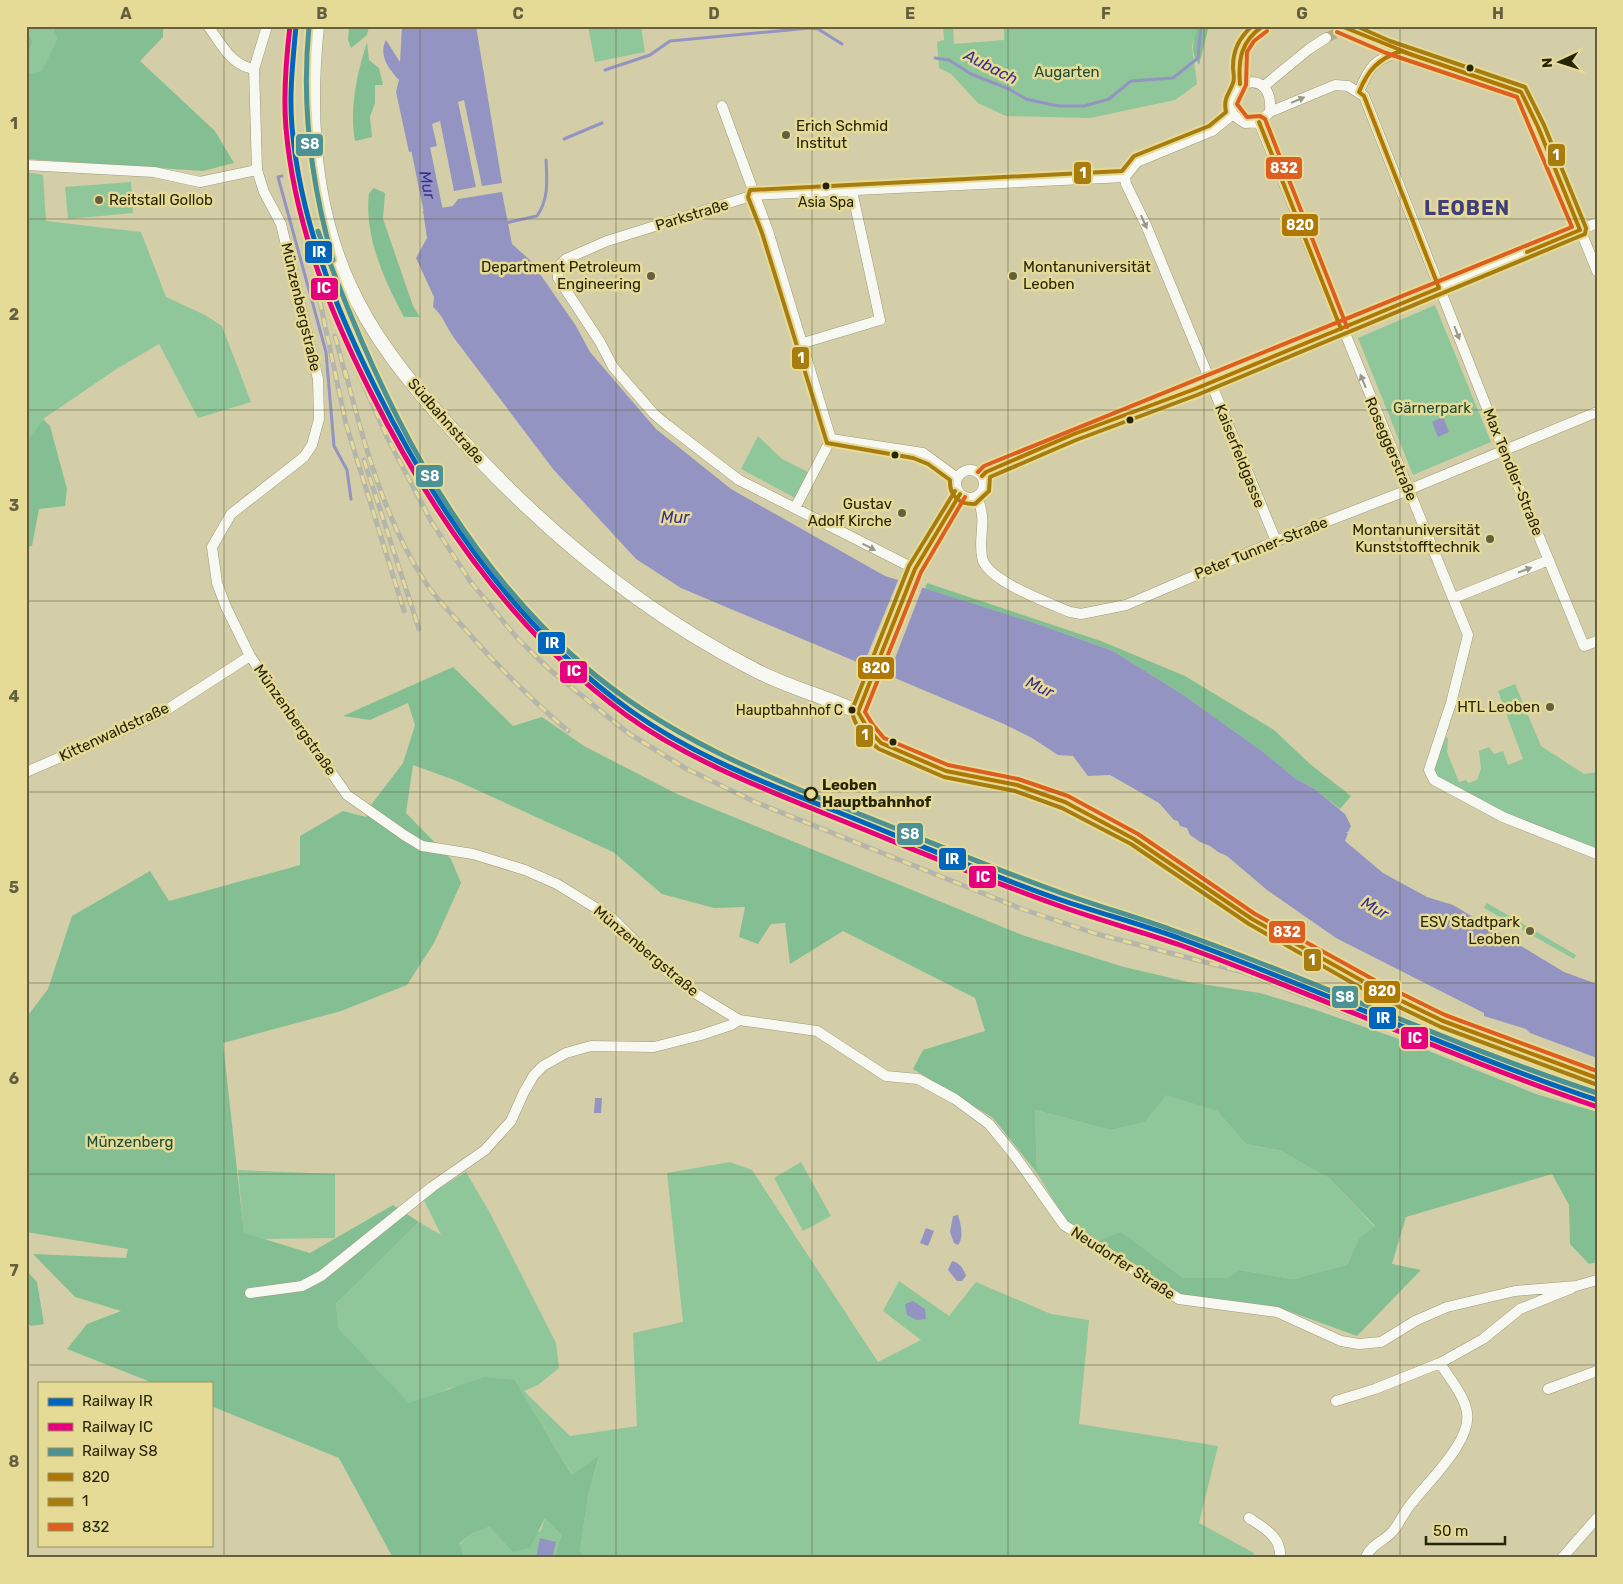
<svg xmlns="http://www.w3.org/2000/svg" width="1623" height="1584" font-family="Rubik,sans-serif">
  <rect width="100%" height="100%" fill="#d3cea8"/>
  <path fill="#8fc79b" d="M26,26H52L57,39L42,72L31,73L26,69V57L33,42Z
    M588,26H641L645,52L595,62Z
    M943,26H953L954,44L1004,40V26H1197L1192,46L1197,84L1175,100L1090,118L1006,116L978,103L951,74L939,68L937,42L944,40Z
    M26,172L43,175L46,221L141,232L166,297L205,315L222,326L251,402L198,418L159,344L115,370L43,419L26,442Z
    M131,182L133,213L68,219L65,187Z
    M1435,305L1491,442L1413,475L1358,338Z
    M758,436L782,459L808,472L795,498L741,469Z
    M1515,684L1541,746L1584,774L1597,772V854L1549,836L1434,780L1429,770L1441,736L1448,738L1447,752L1459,782L1466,780L1468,783L1477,780L1481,769L1479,751L1489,747L1494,754L1503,751L1508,765L1523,759L1498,691Z
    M1487,903L1576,955L1574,959L1484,908Z
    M1166,1094L1217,1111L1246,1144L1281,1151L1330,1179L1375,1227L1359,1238L1347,1265L1293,1279L1239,1270L1228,1278H1183L1121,1233L1098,1241L1066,1221L1037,1173L1035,1110L1111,1130L1145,1122Z
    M730,1162L752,1170L878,1362L921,1340L883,1311L899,1281L949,1316L976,1282L1051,1314L1089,1320L1079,1424L1218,1446L1199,1523L1254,1553L1253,1558H584L580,1551L588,1496L599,1457L573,1476L515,1380L449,1388L428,1398L409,1404L339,1329L336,1304L419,1222L441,1235L423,1198L466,1172L490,1213L556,1343L559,1368L538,1385L524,1391L570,1436L637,1426L633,1333L683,1322L667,1173Z
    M801,1162L831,1216L803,1231L774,1178Z
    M238,1170L335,1174V1238L264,1239L244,1234Z
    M545,1518L561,1535L555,1558H465L459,1545L471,1534L489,1527L513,1552L541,1530Z"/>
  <path fill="#84bf93" d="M52,26H163V37L140,61L215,131L234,163L203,171L26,159V69L31,73L42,71L57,39Z
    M349,26H372L369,27L367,35L351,48L348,40Z
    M1197,26H1209L1199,65C1190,51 1193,42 1197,26Z
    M26,27L33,42L26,57Z
    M367,42L369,60L379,68L383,85H375V103L370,117L372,137L355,141C349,108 357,74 367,42Z
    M374,188L385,193L383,219L413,306L420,317H404C384,280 364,236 369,193Z
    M43,419L50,426L67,489L65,506L39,509L32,546L26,547V442Z
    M927,583L1101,641L1185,676L1274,730L1310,764L1351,796L1340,809L1315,789L1296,779L1262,751L1182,694L1113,651L1035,623L925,589Z
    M453,667L513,726L542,717L584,746L677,794L1022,935L1124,967L1188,982L1260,993L1313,1009L1399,1039L1536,1094L1597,1112V1262L1589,1264L1570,1244L1569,1205L1552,1174L1406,1217L1392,1264L1421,1270L1357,1336L1277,1307L1180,1295L1098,1241L1121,1232L1183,1278H1228L1239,1270L1293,1279L1347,1265L1359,1238L1375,1226L1330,1179L1281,1151L1246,1144L1217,1111L1166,1095L1145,1122L1111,1130L1035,1110L1037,1173L993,1118L913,1069L923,1050L985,1031L975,998L843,931L790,964L785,923L771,924L758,944L739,937L745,907L714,908L662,894L613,852L457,781L413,765L406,813L451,859L461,883L434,943L407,985L341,1011L223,1043L244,1233L310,1253L393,1205L419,1222L336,1304L339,1329L409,1403L484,1377L515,1380L572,1475L599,1456L588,1496L580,1551L584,1558H555L561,1535L545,1518L530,1548L513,1552L489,1527L471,1534L459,1544L465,1558H393L339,1458L211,1406V1383H153L67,1349L87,1324L121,1311L75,1297L33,1254L126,1258L128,1249L26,1232V1018L48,989L72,916L150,871L169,901L300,865V836L343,811L366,817L371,805L403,763L415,725L408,703L370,720L343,716Z
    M26,1270L37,1282L44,1324L31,1326L26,1322Z"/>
  <path fill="#9494c3" d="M402,26H476L502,183L482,186L464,100L458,102L476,187L454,191L440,121L432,124L437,146L409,152L396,92L399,80C389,69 378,55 386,40L400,62Z
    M502,192L512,244L531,261L576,326L590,352L656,429L731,489L885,576L1035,623L1113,651L1182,694L1262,751L1296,779L1315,789L1345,814L1351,826L1348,832H1345L1348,833L1345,841L1383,873L1427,897L1453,905L1564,972L1597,984V1058L1530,1033L1526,1029L1484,1016V1013L1336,938L1267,890L1227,856L1218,852L1210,846L1200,842L1190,835L1187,828L1180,826L1178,821L1174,820L1159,803L1110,775L1088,776L1073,756L1058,755L1032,738L1004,724L681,588L636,559L553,469L454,338C447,328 442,314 433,307L434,297L416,258L427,238L423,211L453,206L458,199Z
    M1443,417L1449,432L1438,437L1432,422Z
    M595,1098H602L601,1113H594Z
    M958,1215C961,1224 964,1238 958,1245L954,1243L950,1232L953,1216Z
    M926,1228L934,1231L928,1246L920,1243Z
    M952,1261C960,1263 963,1268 966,1276L962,1281H957L948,1270Z
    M913,1301L925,1309L926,1319L917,1320L907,1315L905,1304Z
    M540,1538L556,1542L552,1558H536Z"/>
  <path fill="#d3cea8" d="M899,578L923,586L887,679L862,668Z"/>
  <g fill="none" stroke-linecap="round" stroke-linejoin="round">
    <path stroke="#9494c3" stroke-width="3" d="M935,58L949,60L971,74L1009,89L1026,99L1058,106H1084L1109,99L1131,81L1173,78L1198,58L1201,26
      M605,70L650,55L670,41L811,28L818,29L842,44
      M564,139L602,123
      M282,176L278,177L326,352L334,446L347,470L351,499
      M505,223L537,216C549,199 547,180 546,160"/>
    <path stroke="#9494c3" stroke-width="19" id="s1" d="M416,126L438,234"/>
    <path stroke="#b1ac88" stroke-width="10" stroke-dasharray="10 5" stroke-linecap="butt" d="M1326,38L1352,26"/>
    <defs>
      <path id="minor" d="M208,26C222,44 230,65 254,69
        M267,26L254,69L257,170L264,192L281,224L318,379L319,419L312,445L304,457L231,514L212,547L217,583L226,607L250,656L347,795L404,835L422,846L473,854L525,870L557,884L612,918L660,966L690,990L739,1020L817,1031L886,1076L918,1079L955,1099L989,1124L1015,1156L1064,1225L1179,1299L1277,1312L1341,1341L1359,1344L1381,1342L1415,1321L1447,1307L1515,1291L1576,1286L1597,1280
        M1264,86L1309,49L1326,38
        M1359,92C1370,65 1374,60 1401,51L1521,92L1538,127L1597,271
        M722,106L768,231L831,439L923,453L957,478
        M1270,112C1274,60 1215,87 1233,114C1235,117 1241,120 1245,123L1259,122L1270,112L1335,85L1348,86L1364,96L1503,449L1584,646L1597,641
        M1259,122L1468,635L1451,703L1429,770L1434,780L1503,817L1597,854
        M26,165L154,172L200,182L257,170
        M1125,177L1126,184L1146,225L1276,541
        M803,343L880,320L852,191
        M956 484a14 14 0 1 1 28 0a14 14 0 1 1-28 0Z
        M982,476L986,472L1597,223
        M977,497C988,523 978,533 982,557C985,580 1049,603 1070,612L1081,614L1126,605L1276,541L1408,490L1597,412
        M795,508L831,439
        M915,569L739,480L667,425L654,414L613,367L600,342L558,278V267L566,259L607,241L754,195L1125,177L1137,162L1212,131L1233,114
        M1454,598L1549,560
        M858,712L915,569L960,494
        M26,772L137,724L168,709L250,656
        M250,1293L302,1286L321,1276L432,1187L485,1150L511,1121L524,1092L534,1075L543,1066L566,1053L591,1046L654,1047L701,1035L731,1025L739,1020
        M1548,1389L1597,1371
        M1336,1401L1375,1389L1440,1363L1483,1339L1520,1309L1572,1288
        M1249,1518C1264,1528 1282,1537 1280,1558
        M1366,1557C1372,1543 1385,1541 1393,1531C1399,1524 1402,1516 1408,1508C1423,1486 1472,1443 1467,1413C1465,1396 1449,1378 1440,1363
        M1562,1558L1597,1518"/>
      <path id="secondary" d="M317,26C308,112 312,202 348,282C371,335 410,383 448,425C535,523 636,609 753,669C787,687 824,696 858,712L865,727L874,737L881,743L905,754L958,774L1017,785L1065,802L1102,820L1134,839L1252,919L1408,1006L1443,1021L1597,1078"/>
    </defs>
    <use href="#minor" stroke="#9d997b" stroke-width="11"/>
    <use href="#secondary" stroke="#9d997b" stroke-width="15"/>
    <use href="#minor" stroke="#f8f8f2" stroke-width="10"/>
    <use href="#secondary" stroke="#f8f8f2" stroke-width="14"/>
    <defs>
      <path id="rail" d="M314,241L337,319L355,365L387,437L431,521L470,581L517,638L550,670L628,733L685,768L755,802L1022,909L1097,934L1243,972L1507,1076L1597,1106
        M316,283L346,424L404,611
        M335,336L346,377
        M345,370C362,438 385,521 424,580C435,598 451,613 465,629C497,666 531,699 568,731
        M364,460L419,629"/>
    </defs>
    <use href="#rail" stroke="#b6b5ab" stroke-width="5"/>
    <use href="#rail" stroke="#e5db96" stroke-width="3" stroke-dasharray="9" stroke-linecap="butt"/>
    <defs>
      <path id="bus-1" d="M1341,26L1418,57
        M1240,84C1238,59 1241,41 1263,26
        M1259,122L1341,329
        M1527,252L1580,230
        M982,476L986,472L1074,434L1195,389L1439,288L1364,96L1359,92C1368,70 1378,59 1401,51L1521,92L1538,127L1580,230
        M960,494L915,569L858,712L868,729L881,743L946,771L1017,785L1065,802L1134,839L1252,919L1375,988L1443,1021L1597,1078"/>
      <path id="bus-2" d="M1252,26C1239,38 1233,50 1233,67C1233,72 1235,79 1233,83C1229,94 1223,98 1226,112L1209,126L1134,156L1122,171L750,190L748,197L762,233L827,443L913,458L928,464L950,480C949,496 960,505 975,504L989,491L990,477L1076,440L1197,395L1585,234L1586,228L1544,125L1525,87L1390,41L1356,26
        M955,491L909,566L852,710C853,725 867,740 879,749L944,777L1015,791L1062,808L1131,844L1249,924L1372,994L1441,1027L1595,1084"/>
      <path id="bus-3" d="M1267,31L1254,41L1247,52L1246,85L1237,104L1247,117L1260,116L1265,119L1347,327
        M978,472L984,466L1572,227L1517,97L1386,53L1337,32
        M965,497L921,572L865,712L873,725L884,738L948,765L1018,779L1068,796L1138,834L1255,914L1378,982L1445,1015L1597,1071"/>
    </defs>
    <use href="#bus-1" stroke="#e5db96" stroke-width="8"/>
    <use href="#bus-2" stroke="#e5db96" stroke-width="8"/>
    <use href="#bus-3" stroke="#e5db96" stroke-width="8"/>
    <use href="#bus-1" stroke="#af7802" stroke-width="4"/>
    <use href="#bus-2" stroke="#a77d0f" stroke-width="4"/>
    <use href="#bus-3" stroke="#de5e1f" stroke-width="4"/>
    <defs>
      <path id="rail-1" d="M296,26C293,60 289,93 292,127C300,220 335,307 376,389C437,512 518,630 631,711C694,756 767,784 838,812C912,842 986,874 1061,900C1102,914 1144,925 1184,940C1323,991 1457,1053 1597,1100"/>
      <path id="rail-2" d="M290,26C286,60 283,94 286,128C294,221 328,308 370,391C432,515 513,632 626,715C688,760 762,788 833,817C908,847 981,878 1057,905C1098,920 1140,931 1180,945C1320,996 1454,1058 1595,1106"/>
      <path id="rail-3" d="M309,27C301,107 311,183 333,260
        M318,231C376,390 451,550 582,664C664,736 766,777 867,817C930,842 992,868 1056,891C1094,905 1133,916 1172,930C1315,980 1453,1046 1597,1093"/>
    </defs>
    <use href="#rail-1" stroke="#e5db96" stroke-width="9"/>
    <use href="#rail-2" stroke="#e5db96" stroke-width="9"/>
    <use href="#rail-3" stroke="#e5db96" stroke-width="9"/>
    <use href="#rail-1" stroke="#0065bd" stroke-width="5"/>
    <use href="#rail-2" stroke="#e5007d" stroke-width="5"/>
    <use href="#rail-3" stroke="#4c9294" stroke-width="5"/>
  </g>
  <defs><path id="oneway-solid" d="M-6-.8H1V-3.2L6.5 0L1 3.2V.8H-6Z" transform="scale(1.25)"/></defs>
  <g fill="#9a9988">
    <use href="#oneway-solid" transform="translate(1298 100) rotate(-23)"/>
    <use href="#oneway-solid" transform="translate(1144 222) rotate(66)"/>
    <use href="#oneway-solid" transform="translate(1457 333) rotate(69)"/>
    <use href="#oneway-solid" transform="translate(1363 381) rotate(-112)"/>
    <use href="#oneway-solid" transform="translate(869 547) rotate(27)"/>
    <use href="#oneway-solid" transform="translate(1525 570) rotate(-21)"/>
  </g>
  <path fill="none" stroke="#64603f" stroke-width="1" stroke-opacity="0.55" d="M224,26V1558M420,26V1558M616,26V1558M812,26V1558M1008,26V1558M1204,26V1558M1400,26V1558M26,219H1597M26,410H1597M26,601H1597M26,792H1597M26,983H1597M26,1174H1597M26,1365H1597"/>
  <g fill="#282407" stroke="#e5db96" stroke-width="2">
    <circle cx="1470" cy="68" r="4.5"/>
    <circle cx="826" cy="186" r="4.5"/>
    <circle cx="1130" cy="420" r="4.5"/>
    <circle cx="895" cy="455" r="4.5"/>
    <circle cx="852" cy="710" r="4.5"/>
    <circle cx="893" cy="742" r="4.5"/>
  </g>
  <g fill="#64603f" stroke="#e5db96" stroke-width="2">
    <circle cx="786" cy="135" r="5"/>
    <circle cx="99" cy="200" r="5"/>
    <circle cx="651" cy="276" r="5"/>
    <circle cx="1013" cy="276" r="5"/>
    <circle cx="902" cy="513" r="5"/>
    <circle cx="1490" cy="539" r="5"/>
    <circle cx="1550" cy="707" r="5"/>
    <circle cx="1530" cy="931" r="5"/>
  </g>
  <circle fill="#e5db96" stroke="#282407" stroke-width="2.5" cx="811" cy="794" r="6"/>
  <g text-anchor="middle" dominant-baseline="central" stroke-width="5" stroke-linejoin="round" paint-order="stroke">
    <g font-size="14" fill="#282407" stroke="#e5db96">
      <text x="826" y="202">Asia Spa</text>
      <text x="843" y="710" text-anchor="end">Hauptbahnhof C</text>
    </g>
    <g font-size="15" fill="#1e4c37" stroke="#e5db96">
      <text x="1067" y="72">Augarten</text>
      <text x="1432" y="408">Gärnerpark</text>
      <text x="130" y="1142">Münzenberg</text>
    </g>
    <g font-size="15" fill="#282407" stroke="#e5db96" text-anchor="end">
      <text x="796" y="126" text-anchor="start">Erich Schmid<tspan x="796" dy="17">Institut</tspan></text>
      <text x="109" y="200" text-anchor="start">Reitstall Gollob</text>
      <text x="641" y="267">Department Petroleum<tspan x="641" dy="17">Engineering</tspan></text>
      <text x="1023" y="267" text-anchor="start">Montanuniversität<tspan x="1023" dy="17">Leoben</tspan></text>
      <text x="892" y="504">Gustav<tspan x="892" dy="17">Adolf Kirche</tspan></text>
      <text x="1480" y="530">Montanuniversität<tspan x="1480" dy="17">Kunststofftechnik</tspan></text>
      <text x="1540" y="707">HTL Leoben</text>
      <text x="1520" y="922">ESV Stadtpark<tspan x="1520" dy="17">Leoben</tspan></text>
    </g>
    <g font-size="15" fill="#282407" stroke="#e5db96">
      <text transform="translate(692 215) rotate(-17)">Parkstraße</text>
      <text transform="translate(301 307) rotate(77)">Münzenbergstraße</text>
      <text transform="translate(446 421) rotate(49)">Südbahnstraße</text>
      <text transform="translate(1391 449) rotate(67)">Roseggerstraße</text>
      <text transform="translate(1240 456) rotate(68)">Kaiserfeldgasse</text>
      <text transform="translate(1513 472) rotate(68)">Max Tendler-Straße</text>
      <text transform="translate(1261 548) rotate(-22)">Peter Tunner-Straße</text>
      <text transform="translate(295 720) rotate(55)">Münzenbergstraße</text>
      <text transform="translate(114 732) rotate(-25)">Kittenwaldstraße</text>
      <text transform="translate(646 951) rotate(40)">Münzenbergstraße</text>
      <text transform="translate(1123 1263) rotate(33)">Neudorfer Straße</text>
    </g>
    <g font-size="15" font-weight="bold" fill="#282407" stroke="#e5db96" text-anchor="start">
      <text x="822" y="785">Leoben<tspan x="822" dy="17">Hauptbahnhof</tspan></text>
    </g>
    <g font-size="16" font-style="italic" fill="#392d90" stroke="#e5db96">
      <text transform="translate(991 67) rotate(27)">Aubach</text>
      <text stroke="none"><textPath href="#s1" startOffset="60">Mur</textPath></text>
      <text x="675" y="517">Mur</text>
      <text transform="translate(1040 687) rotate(26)">Mur</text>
      <text transform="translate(1375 908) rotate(30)">Mur</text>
    </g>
    <g font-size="20" font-weight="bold" letter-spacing="1" fill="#3f3e7b" stroke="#e5db96">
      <text x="1467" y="208">LEOBEN</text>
    </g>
  </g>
  <g stroke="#e5db96" stroke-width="2">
    <rect x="295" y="133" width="29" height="24" rx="5" fill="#4c9294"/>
    <rect x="1547" y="143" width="19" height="24" rx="5" fill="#a77d0f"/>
    <rect x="1265" y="156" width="38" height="24" rx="5" fill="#de5e1f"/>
    <rect x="1073" y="161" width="19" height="24" rx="5" fill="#a77d0f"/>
    <rect x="1281" y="213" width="38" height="24" rx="5" fill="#af7802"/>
    <rect x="304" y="240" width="29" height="24" rx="5" fill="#0065bd"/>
    <rect x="310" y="277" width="29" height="24" rx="5" fill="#e5007d"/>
    <rect x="791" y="346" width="19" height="24" rx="5" fill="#a77d0f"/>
    <rect x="415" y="464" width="29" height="24" rx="5" fill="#4c9294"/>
    <rect x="537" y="631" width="29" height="24" rx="5" fill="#0065bd"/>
    <rect x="857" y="656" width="38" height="24" rx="5" fill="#af7802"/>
    <rect x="559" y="660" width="29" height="24" rx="5" fill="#e5007d"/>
    <rect x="855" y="724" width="19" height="24" rx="5" fill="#a77d0f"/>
    <rect x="896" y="822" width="28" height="24" rx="5" fill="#4c9294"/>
    <rect x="938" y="847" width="29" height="24" rx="5" fill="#0065bd"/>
    <rect x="968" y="865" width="29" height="24" rx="5" fill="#e5007d"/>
    <rect x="1268" y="920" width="38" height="24" rx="5" fill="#de5e1f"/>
    <rect x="1303" y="948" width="19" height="24" rx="5" fill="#a77d0f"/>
    <rect x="1363" y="980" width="38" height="24" rx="5" fill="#af7802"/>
    <rect x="1331" y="985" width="28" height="24" rx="5" fill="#4c9294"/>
    <rect x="1368" y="1006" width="29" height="24" rx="5" fill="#0065bd"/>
    <rect x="1400" y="1026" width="29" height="24" rx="5" fill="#e5007d"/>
  </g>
  <g font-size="14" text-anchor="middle" font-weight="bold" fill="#fff">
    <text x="310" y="149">S8</text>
    <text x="1556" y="160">1</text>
    <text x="1284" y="173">832</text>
    <text x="1083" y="178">1</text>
    <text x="1300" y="230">820</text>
    <text x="319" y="257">IR</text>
    <text x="324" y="293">IC</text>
    <text x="801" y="363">1</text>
    <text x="430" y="481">S8</text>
    <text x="552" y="648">IR</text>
    <text x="876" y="673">820</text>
    <text x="574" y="676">IC</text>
    <text x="865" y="740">1</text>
    <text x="910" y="839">S8</text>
    <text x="952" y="864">IR</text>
    <text x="983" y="882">IC</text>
    <text x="1287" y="937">832</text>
    <text x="1312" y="965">1</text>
    <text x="1382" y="996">820</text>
    <text x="1345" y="1002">S8</text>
    <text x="1383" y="1023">IR</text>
    <text x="1415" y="1043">IC</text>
  </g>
  <rect width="1623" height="1584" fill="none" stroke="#e5db96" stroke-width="55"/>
  <rect x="38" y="1382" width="175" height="165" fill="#e5db96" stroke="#99925d"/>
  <rect x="48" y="1398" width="25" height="8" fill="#0065bd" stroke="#99925d"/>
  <text x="82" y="1406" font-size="15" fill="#282407">Railway IR</text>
  <rect x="48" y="1423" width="25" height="8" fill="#e5007d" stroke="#99925d"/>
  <text x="82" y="1432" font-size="15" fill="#282407">Railway IC</text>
  <rect x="48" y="1448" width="25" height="8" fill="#4c9294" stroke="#99925d"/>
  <text x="82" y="1456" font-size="15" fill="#282407">Railway S8</text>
  <rect x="48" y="1473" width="25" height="8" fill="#af7802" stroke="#99925d"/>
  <text x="82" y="1482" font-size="15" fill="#282407">820</text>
  <rect x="48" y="1498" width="25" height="8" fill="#a77d0f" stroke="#99925d"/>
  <text x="82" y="1506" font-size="15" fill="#282407">1</text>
  <rect x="48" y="1523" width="25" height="8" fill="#de5e1f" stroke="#99925d"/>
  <text x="82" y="1532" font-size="15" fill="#282407">832</text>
  <g transform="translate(1560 62) rotate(266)" stroke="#e5db96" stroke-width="4" paint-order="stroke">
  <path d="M0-4L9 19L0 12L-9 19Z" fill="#282407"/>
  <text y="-8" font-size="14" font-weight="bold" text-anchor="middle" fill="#282407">N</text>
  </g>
  <path d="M1426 1536v8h79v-8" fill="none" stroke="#282407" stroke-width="2.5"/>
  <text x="1433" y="1536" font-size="15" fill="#282407" stroke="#e5db96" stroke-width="4" paint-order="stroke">50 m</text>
  <rect x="28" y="28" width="1568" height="1528" fill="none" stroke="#64603f" stroke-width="2"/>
  <g font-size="16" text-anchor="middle" font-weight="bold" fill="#64603f">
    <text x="126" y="19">A</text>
    <text x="322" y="19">B</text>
    <text x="518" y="19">C</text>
    <text x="714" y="19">D</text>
    <text x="910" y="19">E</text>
    <text x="1106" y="19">F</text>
    <text x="1302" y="19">G</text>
    <text x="1498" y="19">H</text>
    <text x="14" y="129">1</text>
    <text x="14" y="320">2</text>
    <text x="14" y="511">3</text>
    <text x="14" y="702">4</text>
    <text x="14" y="893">5</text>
    <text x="14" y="1084">6</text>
    <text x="14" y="1276">7</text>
    <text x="14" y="1467">8</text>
  </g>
</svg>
